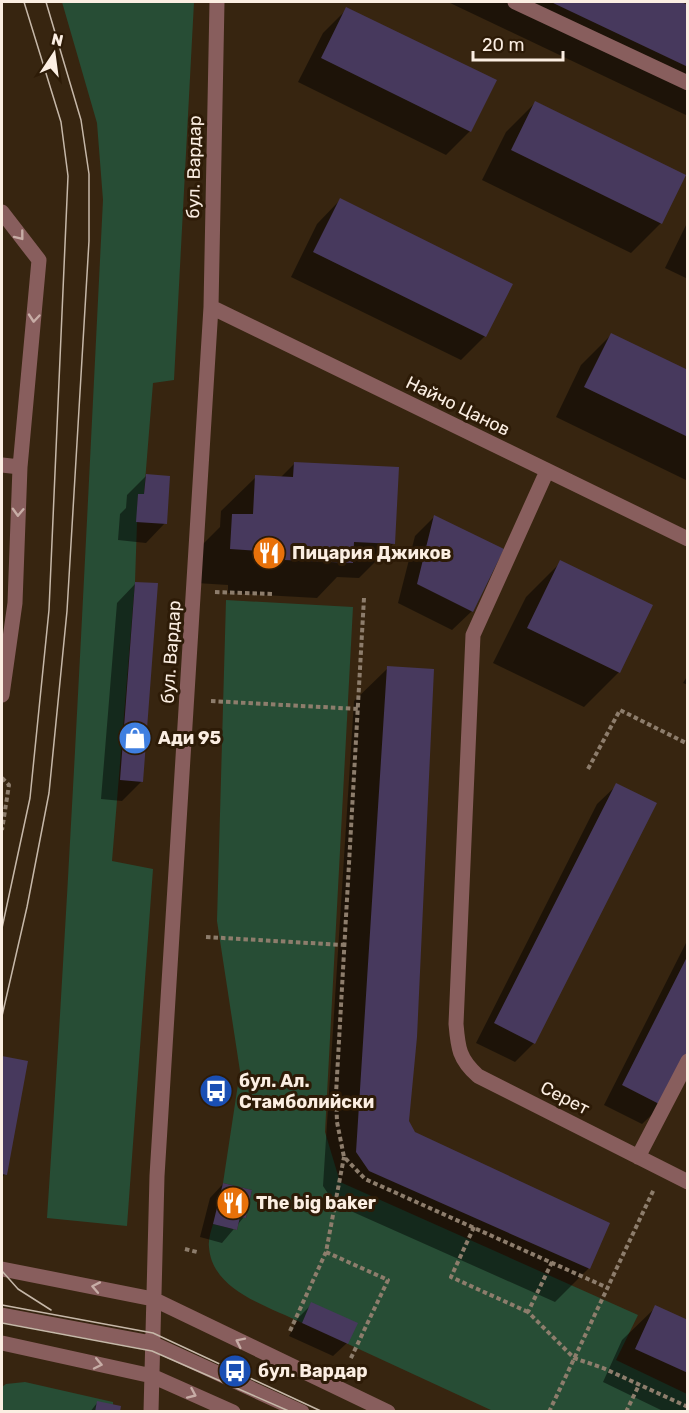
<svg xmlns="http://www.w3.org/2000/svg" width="689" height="1413" font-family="Rubik,sans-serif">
  <rect width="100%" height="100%" fill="#372510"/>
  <path fill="#274d35" d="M62,2H194L174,380L153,383L144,494H138L135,582L112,861L153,869L127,1226L47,1218C70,879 86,539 103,200L97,123Z
    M226,600L353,607L325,1132L340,1182L638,1315L616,1360L687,1394V1411H493L348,1344L312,1303L302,1323C268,1306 212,1291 209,1247C208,1240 211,1231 213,1224L237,1230L240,1217L246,1218L252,1190L223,1183L240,1071L217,921Z
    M25,1382L113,1402V1411L2,1412V1387L6,1384Z"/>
  <path fill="#0007" d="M448,2H678L688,6V116Z
    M347,9L470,131L446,155L298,82L323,33Z
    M536,102L684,175L661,223L631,253L482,180L506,132Z
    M340,200L485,336L461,360L291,277L317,224Z
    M688,221V279L665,268Z
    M611,335L688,372V481L556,417L581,365Z
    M294,464L394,543L359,578L337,577L317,598L228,593V585L196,583L197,550L220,527L221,511L256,477L280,478Z
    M147,475L165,523L146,543L118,540L120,514L126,508L127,495Z
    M434,517L472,611L452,630L398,603L415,536Z
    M561,562L619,672L584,707L493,663L526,597Z
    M136,583L142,781L122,801L101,799L117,603Z
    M388,668L408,1121L414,1134L608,1224L588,1269L555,1302L335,1204L323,1186L354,701Z
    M688,675V685L683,683Z
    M617,785L534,1043L515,1062L476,1043L597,804Z
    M688,939V1054L662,1105L642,1124L604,1105Z
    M3,1058L5,1174L2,1178V1059Z
    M223,1184L244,1217L222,1243L200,1237L210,1198Z
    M312,1304L347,1343L333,1356L289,1336L298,1318Z
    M656,1307L688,1321V1412H665L603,1382L622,1340Z
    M97,1403L119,1412H90Z"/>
  <path fill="#47395d" d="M551,2H681L688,5V67Z
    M346,7L497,80L471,132L321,58Z
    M535,101L686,175L662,224L511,150Z
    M340,198L513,284L486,337L313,252Z
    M611,333L688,370V437L584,387Z
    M294,462L399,467L395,544L354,542L353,563L262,559V551L230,549L232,514H253L255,475L293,477Z
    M146,474L170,476L167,524L136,522L138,494H144Z
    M434,515L504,549L473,612L417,584Z
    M560,560L653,605L620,673L527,628Z
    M135,582L158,583L143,782L120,780Z
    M387,666L434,669L417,1037L409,1121L415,1132L610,1223L590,1269L369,1171L356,1152Z
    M616,783L657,803L535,1044L494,1023Z
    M688,955V1057L663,1106L622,1085Z
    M2,1056L28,1061L7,1175L2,1174Z
    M223,1183L252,1190L246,1218L240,1217L237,1230L213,1224Z
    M311,1302L358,1323L348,1344L302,1323Z
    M655,1305L688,1320V1373L635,1349Z
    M97,1401L121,1406L120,1412H95Z"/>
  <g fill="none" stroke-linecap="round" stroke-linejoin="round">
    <path stroke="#8d7d6c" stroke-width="4" stroke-dasharray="4.5 3" stroke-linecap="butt" d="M215,592L273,594
      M364,598L336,1094L337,1122L344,1157L365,1179L608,1288
      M211,701L358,709
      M588,769L620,710L688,744
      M2,778L9,785L2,830
      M206,937L344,945
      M474,1227L451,1277L528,1312
      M185,1249L197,1252
      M326,1252L388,1280L350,1360
      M552,1262L528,1312L574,1358L603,1368L688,1407
      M290,1331L326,1252L344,1157
      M549,1412L654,1189
      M626,1412L639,1385"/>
    <path stroke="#885e5d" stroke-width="15" d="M515,2L688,83
      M2,212L39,260L20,467L15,603L2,695
      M211,307L688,539
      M2,465L20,467
      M547,471L473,635L456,1024C458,1048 459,1059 478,1076L688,1182
      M638,1157L688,1061
      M2,1269L153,1299L388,1412
      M2,1315L152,1343L302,1412
      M2,1343L152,1376L233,1412
      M151,1412L157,1176L211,307L217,2"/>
    <path stroke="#c6b8a9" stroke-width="1.5" d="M2,928L30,798L49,610L68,176L61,122L24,2
      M2,1016L27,907L49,793L67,611L89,241V174L81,120L46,2
      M2,1271L18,1289L51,1310
      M2,1305L153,1333L323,1412
      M2,1323L152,1351L291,1412"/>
  </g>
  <defs><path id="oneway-chevron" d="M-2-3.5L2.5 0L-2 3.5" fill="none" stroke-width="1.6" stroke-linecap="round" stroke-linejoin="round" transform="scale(1.5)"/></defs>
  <g stroke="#c7ada6">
    <use href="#oneway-chevron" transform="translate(20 236) rotate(52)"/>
    <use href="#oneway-chevron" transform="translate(34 318) rotate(95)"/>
    <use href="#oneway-chevron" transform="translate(18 512) rotate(92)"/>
    <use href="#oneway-chevron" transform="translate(96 1287) rotate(-169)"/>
    <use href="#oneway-chevron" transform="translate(240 1342) rotate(-154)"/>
    <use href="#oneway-chevron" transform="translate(98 1364) rotate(12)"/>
    <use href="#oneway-chevron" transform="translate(192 1394) rotate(24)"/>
  </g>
  <defs>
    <symbol id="restaurant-disc" viewBox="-11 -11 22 22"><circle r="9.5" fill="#e8710a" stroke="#2d1b07"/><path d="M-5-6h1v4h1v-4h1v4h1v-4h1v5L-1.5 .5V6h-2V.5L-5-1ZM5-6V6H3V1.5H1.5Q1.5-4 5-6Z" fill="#fff"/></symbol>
    <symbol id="shop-disc" viewBox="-11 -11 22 22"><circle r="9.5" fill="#3f7fe0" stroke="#2d1b07"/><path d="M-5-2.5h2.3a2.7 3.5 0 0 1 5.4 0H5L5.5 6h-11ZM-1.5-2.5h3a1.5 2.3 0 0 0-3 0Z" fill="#fff"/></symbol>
    <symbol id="bus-disc" viewBox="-11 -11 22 22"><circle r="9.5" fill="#1a4fb4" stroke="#2d1b07"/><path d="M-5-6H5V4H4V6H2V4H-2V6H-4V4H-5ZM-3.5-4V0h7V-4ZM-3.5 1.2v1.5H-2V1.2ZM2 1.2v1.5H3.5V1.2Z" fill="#fff"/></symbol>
  </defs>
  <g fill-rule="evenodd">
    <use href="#restaurant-disc" x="250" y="534" width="38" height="38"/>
    <use href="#shop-disc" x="116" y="719" width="38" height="38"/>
    <use href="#bus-disc" x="197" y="1072" width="38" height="38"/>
    <use href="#restaurant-disc" x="214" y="1184" width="38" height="38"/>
    <use href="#bus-disc" x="216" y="1352" width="38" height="38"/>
  </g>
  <g text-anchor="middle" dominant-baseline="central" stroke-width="6" stroke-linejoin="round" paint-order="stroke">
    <g font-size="18" fill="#fbeee2" stroke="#2d1b07">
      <text transform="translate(194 167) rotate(-89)">бул. Вардар</text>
      <text transform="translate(458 406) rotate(26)">Найчо Цанов</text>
      <text transform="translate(171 652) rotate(-86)">бул. Вардар</text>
      <text transform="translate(565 1098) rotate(27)">Серет</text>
    </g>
    <g font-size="18" font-weight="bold" fill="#fbeee2" stroke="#2d1b07" text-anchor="start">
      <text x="292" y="553">Пицария Джиков</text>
      <text x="158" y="738">Ади 95</text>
      <text x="239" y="1081">бул. Ал.<tspan x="239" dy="21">Стамболийски</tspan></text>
      <text x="256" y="1203">The big baker</text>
      <text x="258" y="1371">бул. Вардар</text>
    </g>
  </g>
  <rect width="689" height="1413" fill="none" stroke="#fbeee2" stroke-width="6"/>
  <g transform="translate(54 54) rotate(13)" stroke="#2d1b07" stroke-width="4.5" paint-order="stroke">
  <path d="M0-4.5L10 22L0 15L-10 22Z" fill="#fbeee2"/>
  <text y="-9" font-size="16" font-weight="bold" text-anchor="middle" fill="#fbeee2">N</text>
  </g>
  <path d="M473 51v9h90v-9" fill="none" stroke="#fbeee2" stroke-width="3"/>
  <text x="482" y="51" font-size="18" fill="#fbeee2" stroke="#2d1b07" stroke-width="4.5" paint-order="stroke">20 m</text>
</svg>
